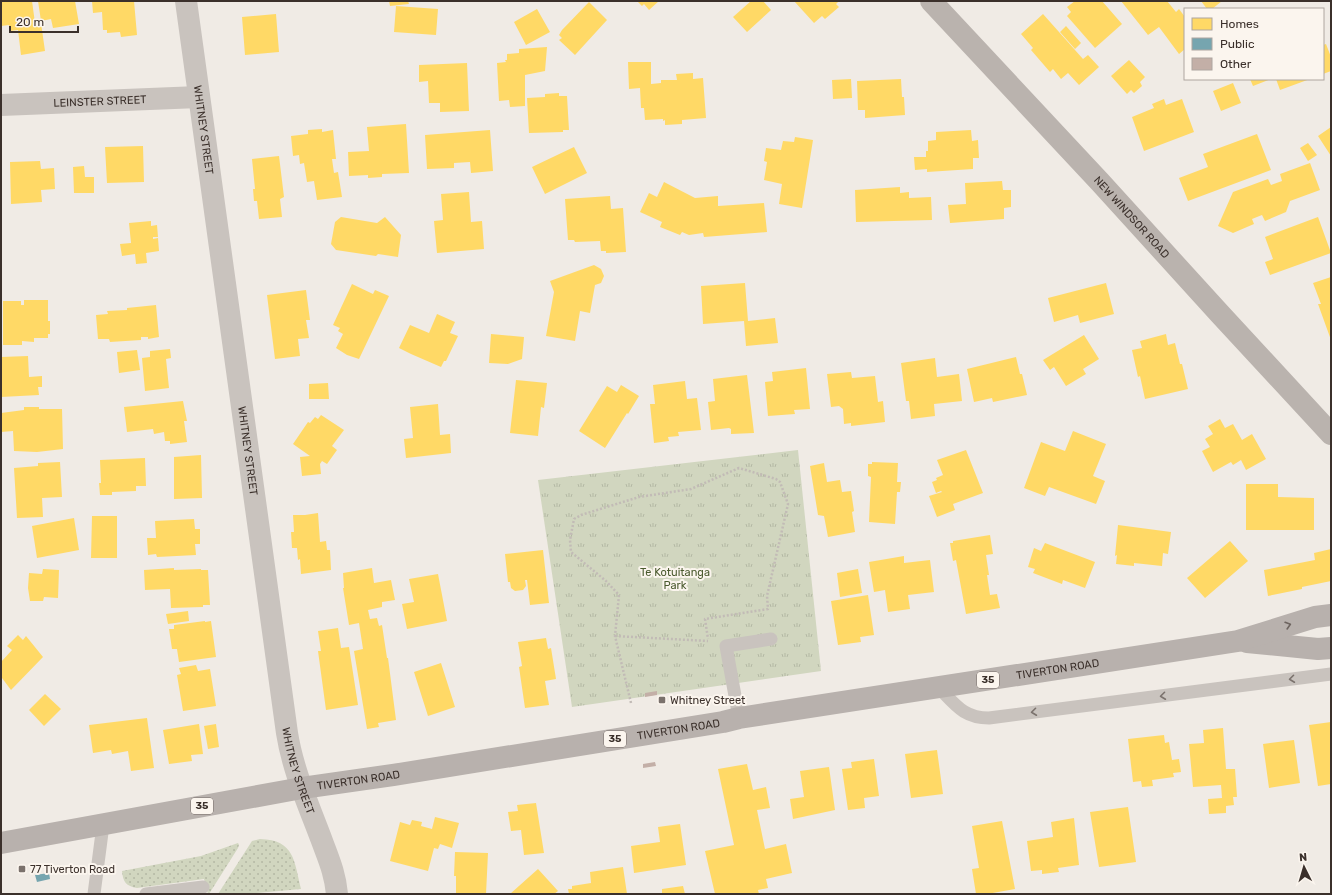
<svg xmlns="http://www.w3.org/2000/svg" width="1332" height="895" font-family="Rubik,sans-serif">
  <defs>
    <pattern id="grass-dots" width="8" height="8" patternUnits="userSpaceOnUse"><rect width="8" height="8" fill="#d1d6bf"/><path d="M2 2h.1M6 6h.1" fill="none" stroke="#b4b8a4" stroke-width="1.8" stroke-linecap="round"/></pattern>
    <pattern id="park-tufts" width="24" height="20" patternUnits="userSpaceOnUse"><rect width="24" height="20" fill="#d1d6bf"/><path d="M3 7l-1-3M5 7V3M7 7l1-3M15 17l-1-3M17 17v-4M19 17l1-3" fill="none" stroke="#b4b8a4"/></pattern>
  </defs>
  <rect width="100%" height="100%" fill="#f0ebe5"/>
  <path fill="url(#grass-dots)" d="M260,839C295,840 294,861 301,889L245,894H218L252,841Z
    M238,843L239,845L238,848L209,894H208L204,879L137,888C126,886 123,882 122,871L201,856Z"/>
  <path fill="url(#park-tufts)" d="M798,450L821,671L572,707L538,480Z"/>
  <path fill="#ffd966" d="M1,1H32L35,23H41L45,51L21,55L18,30L10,31L9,25L1,26Z
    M38,1H75L79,24L53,28L51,19L41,21Z
    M92,1H134L137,35L121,37L120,32L107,33V30H103L102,12L93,13Z
    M389,1H408L409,4L390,6Z
    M637,1H659L649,10L644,4L642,6Z
    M751,1H763L771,10L747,32L733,17Z
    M794,1H839L836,4L839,7L825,19L822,16L814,23Z
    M1075,1H1102L1122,24L1095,48L1067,16L1071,12L1067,7Z
    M1121,1H1167L1176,12L1179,9L1185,17V49L1179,54L1159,27L1148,35Z
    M1201,1H1222L1212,9H1207Z
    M589,2L607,20L575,55L559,40L562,38L559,35L562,30Z
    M396,6L438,9L436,35L394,32Z
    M537,9L550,32L526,45L514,22Z
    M276,14L279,52L245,55L242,17Z
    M1043,14L1083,59L1088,55L1099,67L1079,85L1068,73L1061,79L1053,69L1050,72L1031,50L1033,48L1021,34Z
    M1066,26L1081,43L1075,49L1060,32Z
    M1326,44L1331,57V71L1323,74V45Z
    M547,47L545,71L525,75V106L510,107L509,100L499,101L497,63L506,62L505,60H507V54L519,53V49Z
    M1129,60L1145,77L1140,82L1142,86L1134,93L1131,90L1127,94L1111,76Z
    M628,62H651V84L661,83V80H677L676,74L693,73V79L703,78L706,118L682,120V124L665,125V120L663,121V119L645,120L644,108H641L640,88L629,89Z
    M467,63L469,111L440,112V103H429L428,81L419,82V65Z
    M851,79L852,98L833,99L832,80Z
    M901,79L902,97H904L905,115L865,118V110H858L857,81Z
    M1250,79H1271L1253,86Z
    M1276,79H1310L1280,90Z
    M1233,83L1241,103L1221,111L1213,91Z
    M559,93V96H567L569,130H563V132L529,133L527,98L545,97V94Z
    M1164,99L1166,105L1182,99L1194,132L1144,151L1132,117L1154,108L1152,104Z
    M406,124L409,173L382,174V177L368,178V175L349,176L348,152L369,151L367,127Z
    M1331,127V156L1318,136Z
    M322,129V132L333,130L336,159H332L334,173L338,172L342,197L317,200L314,181L307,182L304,163L300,164L299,155L293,156L291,136L308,134V130Z
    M490,130L493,171L471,173L470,162L454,163V168L427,169L425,135Z
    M971,130L972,141L978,140L979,158H973V169L927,172V169L915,170L914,157H926V151H928V141L936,140V132Z
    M1257,134L1271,170L1188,201L1179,178L1208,167L1203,154Z
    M795,137L813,140L802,208L779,204L782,184L764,180L767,162L764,161L766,148L781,150L783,141L794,142Z
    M1308,143L1317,155L1308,161L1300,148Z
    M143,146L144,182L107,183L105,147Z
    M574,147L587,173L545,194L532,167Z
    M279,156L284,197L280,199L282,217L259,219L257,201H254L253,189H255L252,159Z
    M40,161L41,169L54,168L55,189L41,190L42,202L11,204L10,162Z
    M1310,163L1320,190L1290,201L1286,212L1265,221L1262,215L1252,219L1254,224L1233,233L1218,226L1233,192L1268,179L1271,185L1282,181L1280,174Z
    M84,166L85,177H94V193H74L73,167Z
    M1002,181L1003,190H1011V207L1004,208V219L950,223L948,205L966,204L965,183Z
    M664,182L695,198L718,196V206L764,203L767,232L704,237L703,233L689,235L682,232L680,235L660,227L662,222L640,212L649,193L657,197Z
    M900,187V193L909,192V198L931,197L932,220L856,222L855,190Z
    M469,192L471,222L482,221L484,249L437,253L434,221L443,220L441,194Z
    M610,196L611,209L623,208L626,252L606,253V251H601L600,241L575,242L574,240H568L565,199Z
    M341,217L377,223L385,217L401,235L398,257L378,254L376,256L336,250L331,244L335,222Z
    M1318,217L1331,253L1270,275L1265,262L1273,259L1265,237Z
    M151,221V226L157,225L158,237H153V239L158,238L159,251L146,253L147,263L136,264L135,254L122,256L120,244L131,243L129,223Z
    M594,265L601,269L604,276L601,283L595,285L590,313L580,311L575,341L546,336L554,292L550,281Z
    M1331,277V340L1318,304H1321L1313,283Z
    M745,283L748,321L775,318L778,343L746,346L744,321L703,324L701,286Z
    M1106,283L1114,314L1080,323L1078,315L1054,322L1048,298Z
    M352,284L373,294L375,290L389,296L359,359L347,355L336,348L343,334L338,331L340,328L333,325Z
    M306,290L310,320H306L309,338L298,339L300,356L275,359L267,295Z
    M24,300H48V321H50V334H48V338H34V342L22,341V345H3V301H21V305H24Z
    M156,305L159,337L148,339V337H141V340L110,342L109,339H98L96,315L108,314L107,311L127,310V308Z
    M437,314L455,322L450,333L458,336L446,361H444L441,367L411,354L399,348L410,325L429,333Z
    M491,334L524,337L522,359L508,364L489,363Z
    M1166,334L1168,345L1175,343L1180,364H1182L1188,389L1145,399L1140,376L1138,377L1132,350L1142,348L1140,341Z
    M1084,335L1099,359L1083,369L1086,374L1066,386L1054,367L1050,370L1043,360Z
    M170,349L171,358L166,359L169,388L145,391L142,358L150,357V351Z
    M137,350L140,370L119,373L117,352Z
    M28,356L29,377L42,376V387H38L39,395L1,397V357Z
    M1016,357L1020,374H1022L1027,395L993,402L992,398L974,402L967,369Z
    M935,358L937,377L959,374L962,401L934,404L935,416L911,419L909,401H906L901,363Z
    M806,368L810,409L794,410L795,414L768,416L765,382L773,381L772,372Z
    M851,372L852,378L875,376L878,402L883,401L885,422L851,426V423L844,424L843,409L839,406L831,407L827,374Z
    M747,375L754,433L731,434V429L729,428L711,430L708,402L715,401L713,379Z
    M516,380L547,383L544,408L541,407L538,436L510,433Z
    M685,381L687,399L697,398L701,430L678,432L679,436L668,437L669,441L654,443L650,404H655L653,385Z
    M328,383L329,399H309V384Z
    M621,385L639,396L628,414L627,413L605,448L579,431L607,386L617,392Z
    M183,401L187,421H184L187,442L170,444V441H165L164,432L154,434L153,429L127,432L124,407Z
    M438,404L440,435L450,434L451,453L406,458L404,439L413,438L410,407Z
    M24,407H39V409H62L63,449L37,452L14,451L13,431L1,432V413L24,410Z
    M321,415L344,430L332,446L337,450L327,464L322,461L320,464L321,474L302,476L300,457L310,456L293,444L308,422L310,423L315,417L318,419Z
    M1220,419L1225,428L1233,424L1242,440L1252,434L1266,459L1246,470L1241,460L1233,465L1231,462L1213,472L1202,451L1210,447L1205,439L1213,434L1208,426Z
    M1073,431L1106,444L1093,476L1105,481L1096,504L1049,487L1045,496L1024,488L1041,442L1065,451Z
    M966,450L983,493L953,504L955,510L937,517L929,496L942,492L941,491L936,493L932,482L937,480L936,478L943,475L937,460Z
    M201,455L202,498L174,499V457Z
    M145,458L146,486H136V491L112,492V495H100L99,483H101L100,460Z
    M60,462L62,497L42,498L43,517L17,518L14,468L38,466V463Z
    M872,462L898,463L897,482H901L900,492H897L895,524L869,522L871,477L868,476V464H872Z
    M824,463L827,482L840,480L842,492L851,491L854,511L852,512L855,532L828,537L824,516L818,515L810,466Z
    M1246,484H1278V497L1314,498V530H1246Z
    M318,513L320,542L326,541L327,550H330L331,570L301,574L300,559L298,560L297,548H292L291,532H294L293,515H305Z
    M92,516H117V558H91Z
    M74,518L79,550L37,558L32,526Z
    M194,519L195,529H200V544H195L196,555L157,557L156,554L148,555L147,538H156L155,521Z
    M1118,525L1171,532L1168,554L1163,553L1162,566L1134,563V566L1116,564L1117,555L1115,556Z
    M990,535L993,554L986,555L989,575H987L990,595L997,594L1000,608L966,614L956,560L953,561L950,543H953V541Z
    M1230,541L1248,561L1205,598L1187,578Z
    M1045,543L1095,562L1085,588L1063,580L1062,584L1033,573L1035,569L1028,567L1034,548L1041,551Z
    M1331,549V581L1302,587V589L1268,596L1264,570L1315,560L1314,553Z
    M543,550L549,603L530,605L527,580H525L526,586L523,590L515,591L511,588L510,582H508L505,554Z
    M904,556V563L930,560L934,592L908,595L910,609L888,612L885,590L874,592L869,562Z
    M174,568V570L201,569V570H208L210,605H203V607L171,608L170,589L145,590L144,570Z
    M372,568L374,583L391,580L395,600L382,602V607L368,610L370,619L377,618L379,626L382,625L387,658H388L396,720L378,723L379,727L367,729L354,651L363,649L359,623L349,625L343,588H344L343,573Z
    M43,569L59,570L58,598L44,597L43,601H30L28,588L29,573L42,574Z
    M858,569L862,593L840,597L837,573Z
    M438,574L447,621L407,629L402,604L414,602L409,579Z
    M868,595L874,635L860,637L861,642L838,645L831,601Z
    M188,611L189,621L168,624L166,614Z
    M205,621V622L211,621L216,657L179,662L177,649H172L169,629H174V625Z
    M338,628L341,648L349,647L358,705L326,710L318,651H321L318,631Z
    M18,635L23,640L26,636L43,657L11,690L2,678L1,662L12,650L7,646Z
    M546,638L548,649L551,648L556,679L545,681L549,705L525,708L519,667L522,666L518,642Z
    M441,663L455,707L428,716L414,672Z
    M196,665L198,671L210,669L216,706L183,711L177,675L181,674L179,668Z
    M45,694L61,709L44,726L29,710Z
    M147,718L154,768L131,771L128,751L112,754L111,750L93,753L89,725Z
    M1331,722V784L1318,786L1309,725Z
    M199,724L203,754L191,755L192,761L169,764L163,730Z
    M216,724L219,747L208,749L204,726Z
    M1223,728L1226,769H1235L1237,797H1233L1234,805L1226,806V813L1209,814L1208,799L1222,798L1221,785L1193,787L1189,744L1204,743L1203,730Z
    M1164,735L1165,743L1169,742L1172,760L1179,759L1181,772L1173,773L1174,777L1152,780L1153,786L1142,787L1141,781L1133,782L1128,739Z
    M1294,740L1300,783L1269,788L1263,744Z
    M937,750L943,794L911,798L905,754Z
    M874,759L879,796L864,798L865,808L848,810L842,769L852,768L851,762Z
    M747,764L753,790L766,787L770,808L757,810L765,849L786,844L792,873L766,879L768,888L758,890L759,894H715L705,851L734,845L718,769Z
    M829,767L835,810L793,819L790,799L804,797L800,771Z
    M536,803L544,853L524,855L521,830L511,831L508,812L518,811L517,805Z
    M1128,807L1136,862L1099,867L1090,812Z
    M435,817L459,823L452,848L440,844L438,849L434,848L428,871L390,861L400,822L410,825L412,820L422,822L421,826L432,829Z
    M1074,818L1079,865L1058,868L1059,872L1042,874V870L1031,871L1027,841L1053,837L1051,822Z
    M1002,821L1015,889L987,894H976L972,869L979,868L972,826Z
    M680,824L686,865L634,873L631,846L660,842L658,827Z
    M455,852L488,853L486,894H456V876H454Z
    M623,867L627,894H569L568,889H572V886L591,883L590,872Z
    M538,869L558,891L554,894H510Z
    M683,886L685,894H662V889Z"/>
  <path fill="#76a5af" d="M49,873L50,879L37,882L35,875Z"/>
  <path fill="#c3afa7" d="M657,691V695L645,697V693Z
    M655,762L656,766L643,768V764Z"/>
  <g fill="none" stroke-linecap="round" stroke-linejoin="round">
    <path stroke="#c2bbb6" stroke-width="2.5" stroke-dasharray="2 2" stroke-linecap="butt" d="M615,636L708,641
      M631,703L615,636L619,595L606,581L571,552L570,540L574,519L581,515L639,497L691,489L739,468L776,479L780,482L788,504L767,596L768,609L705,619L708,639"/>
    <path stroke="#c9c3be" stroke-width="13" d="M938,687C955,704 963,718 989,718L1331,674
      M739,718L726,646L771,639
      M94,894L103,825
      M146,894L203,887"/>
    <g stroke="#c9c3be" stroke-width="22">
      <path id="s1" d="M186,1L287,733C293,771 309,806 322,841C329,860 335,873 337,894"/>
      <path id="s2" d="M1,105L199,97"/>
    </g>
    <path stroke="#bab3ae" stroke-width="22" id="s3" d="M931,1L1100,182L1220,314L1331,434"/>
    <g stroke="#b8b1ad" stroke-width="22">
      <path d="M1247,642L1318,649L1331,648"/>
      <path id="s4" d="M1,843L302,788L393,775L723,722L739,718L1238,641L1315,617L1331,615"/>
    </g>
  </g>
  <defs><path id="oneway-chevron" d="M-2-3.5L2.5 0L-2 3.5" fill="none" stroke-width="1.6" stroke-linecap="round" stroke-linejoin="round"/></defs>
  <use stroke="#6d645f" href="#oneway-chevron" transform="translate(1288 625) rotate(-17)"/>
  <g stroke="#7b726d">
    <use href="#oneway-chevron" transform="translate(1292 679) rotate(173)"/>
    <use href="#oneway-chevron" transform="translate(1163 696) rotate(173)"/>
    <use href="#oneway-chevron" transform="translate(1034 712) rotate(173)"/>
  </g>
  <g fill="#7a716c" stroke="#fbf5ee" stroke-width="1.5">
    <rect x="658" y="696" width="8" height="8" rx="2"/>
    <rect x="18" y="865" width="8" height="8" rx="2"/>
  </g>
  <g text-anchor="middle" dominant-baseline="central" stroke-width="4" stroke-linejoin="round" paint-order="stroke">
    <g fill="#fbf5ee" stroke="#756b66" stroke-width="1">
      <rect x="977" y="672" width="22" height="16" rx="3"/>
      <rect x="604" y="731" width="22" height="16" rx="3"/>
      <rect x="191" y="798" width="22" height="16" rx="3"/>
    </g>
    <g font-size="10" font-weight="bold" fill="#3b302b">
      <text x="988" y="680">35</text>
      <text x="615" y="739">35</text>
      <text x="202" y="806">35</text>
    </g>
    <g font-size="11" fill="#3b302b" stroke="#fbf5ee">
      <text stroke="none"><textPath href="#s2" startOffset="99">LEINSTER STREET</textPath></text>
      <text stroke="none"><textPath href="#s1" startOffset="130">WHITNEY STREET</textPath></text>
      <text stroke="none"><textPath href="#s3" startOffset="295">NEW WINDSOR ROAD</textPath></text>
      <text stroke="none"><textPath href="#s1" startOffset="454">WHITNEY STREET</textPath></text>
      <text stroke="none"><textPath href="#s4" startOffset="1071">TIVERTON ROAD</textPath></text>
      <text stroke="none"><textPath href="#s4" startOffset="687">TIVERTON ROAD</textPath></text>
      <text stroke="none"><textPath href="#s1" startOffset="778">WHITNEY STREET</textPath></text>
      <text stroke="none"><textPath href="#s4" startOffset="363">TIVERTON ROAD</textPath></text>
    </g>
    <g font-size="11" fill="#4a5a2e" stroke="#fbf5ee">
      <text x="675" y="572">Te Kotuitanga<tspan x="675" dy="13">Park</tspan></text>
    </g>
    <g font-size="11" fill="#3b302b" stroke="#fbf5ee" text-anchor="start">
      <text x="670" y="700">Whitney Street</text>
      <text x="30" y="869">77 Tiverton Road</text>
    </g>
  </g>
  <rect width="1332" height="895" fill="none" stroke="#3b302b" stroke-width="4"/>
  <rect x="1184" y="8" width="140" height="72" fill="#fbf5ee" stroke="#aea6a0"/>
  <rect x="1192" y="18" width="20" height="12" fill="#ffd966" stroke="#aea6a0"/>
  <text x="1220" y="28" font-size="12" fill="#3b302b">Homes</text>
  <rect x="1192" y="38" width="20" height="12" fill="#76a5af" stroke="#aea6a0"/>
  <text x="1220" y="48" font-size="12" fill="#3b302b">Public</text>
  <rect x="1192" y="58" width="20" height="12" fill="#c3afa7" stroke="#aea6a0"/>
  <text x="1220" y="68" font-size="12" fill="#3b302b">Other</text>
  <g transform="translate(1304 867) rotate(355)" stroke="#fbf5ee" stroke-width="3" paint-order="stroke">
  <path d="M0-3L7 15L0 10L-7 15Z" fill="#3b302b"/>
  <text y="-6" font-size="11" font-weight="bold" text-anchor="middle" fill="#3b302b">N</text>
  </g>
  <path d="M10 26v6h68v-6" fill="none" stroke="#3b302b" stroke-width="2"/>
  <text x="16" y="26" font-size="12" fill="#3b302b" stroke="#fbf5ee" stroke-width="3" paint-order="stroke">20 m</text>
</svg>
